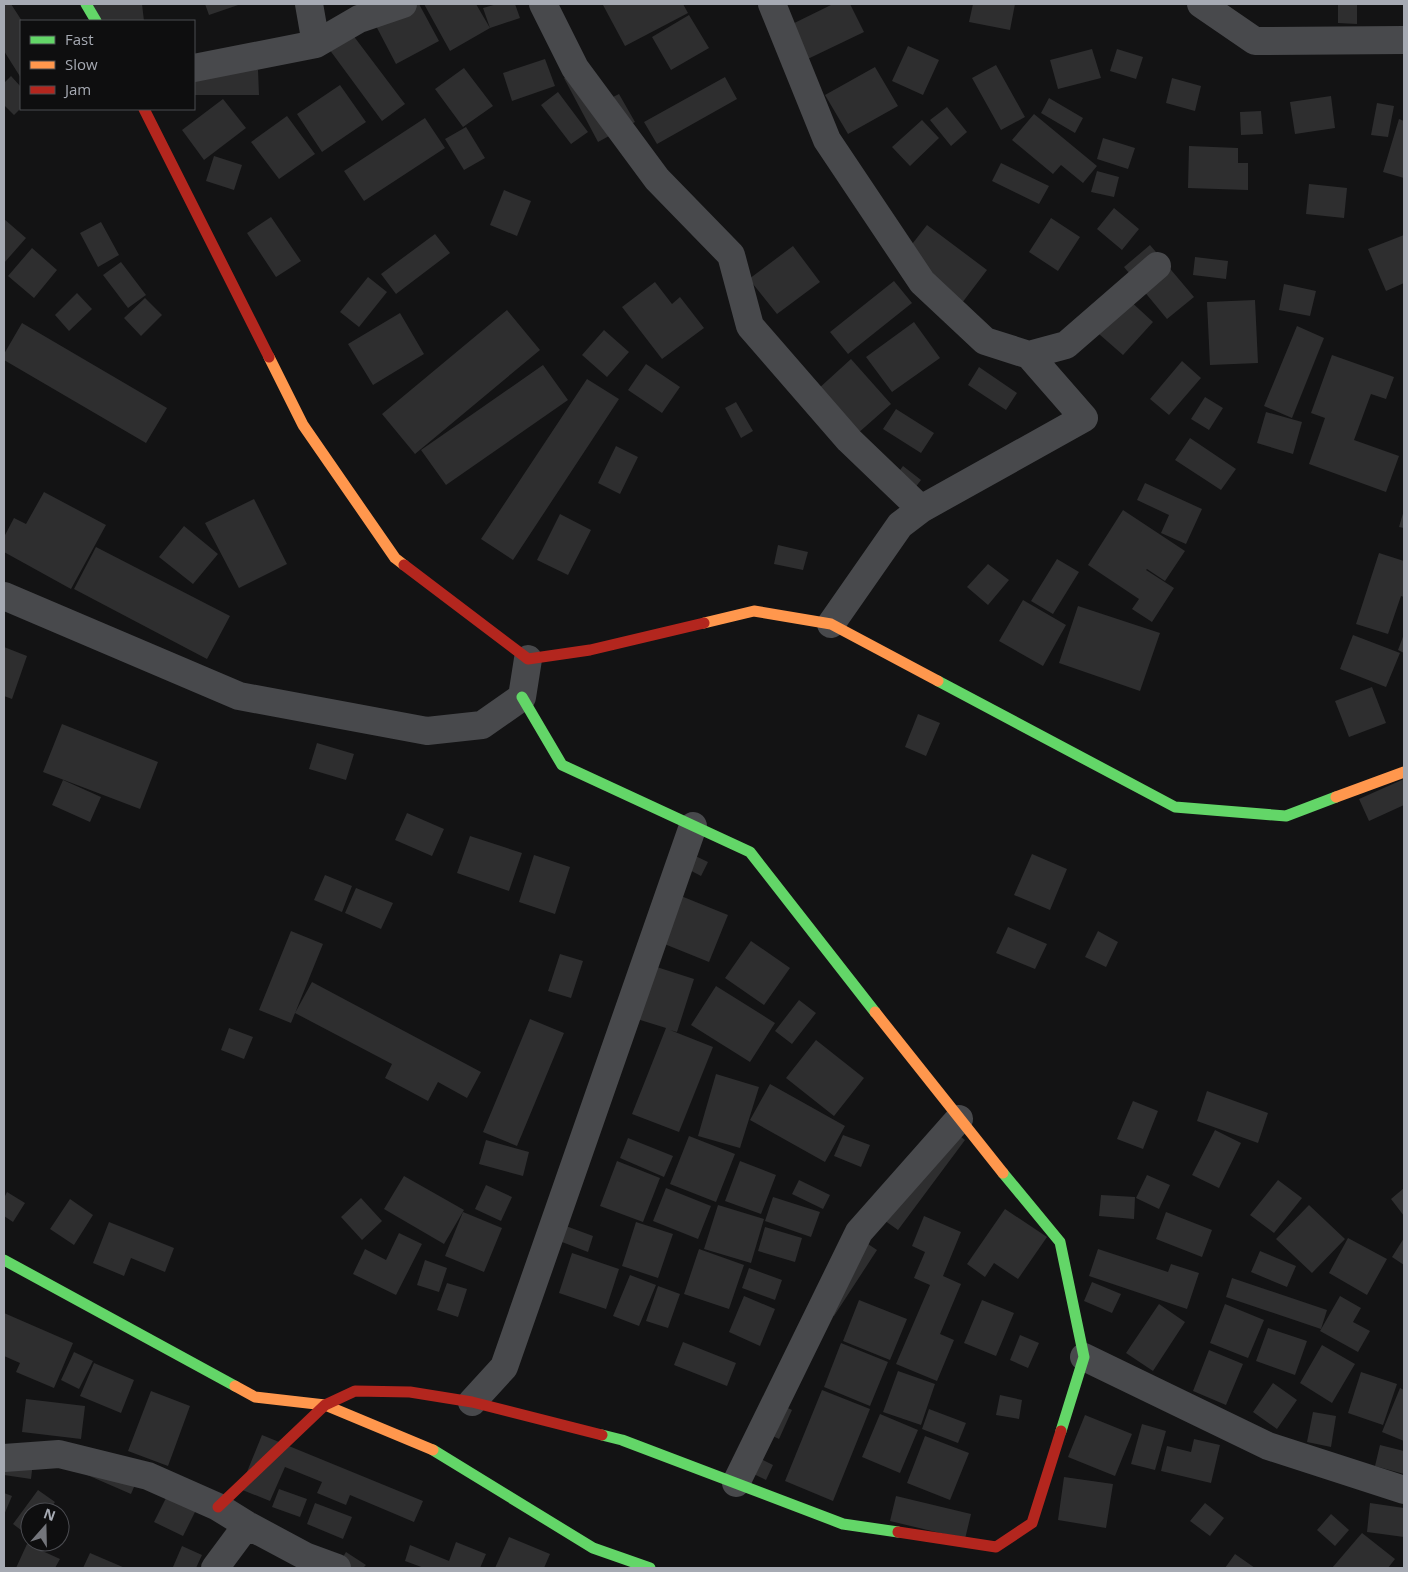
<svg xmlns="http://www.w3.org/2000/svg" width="1408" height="1572" font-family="'Open Sans',sans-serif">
  <rect width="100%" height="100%" fill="#131314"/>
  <path fill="#2e2e2f" d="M4,4H11L22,21L21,78L4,51Z
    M92,4H142L144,21H94Z
    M205,4H241L209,15Z
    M411,4H419L439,41L396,64L375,24Z
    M424,4H476L490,28L450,51Z
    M497,4H515L520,18L490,28L483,8Z
    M606,4H683L688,13L625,46L603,5Z
    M833,4H850L864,32L791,67L774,33Z
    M973,4H1015L1010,30L969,22Z
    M1338,4H1357V24L1338,23Z
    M689,15L709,48L671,70L652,37Z
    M340,18L405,104L382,121L318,34Z
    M908,46L939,60L923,95L892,81Z
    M1092,49L1101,78L1058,89L1050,60Z
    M1117,49L1143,57L1136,79L1110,71Z
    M545,59L555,86L512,101L503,73Z
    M587,65L605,101L619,94L635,122L598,142L564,78Z
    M996,65L1025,117L1001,130L972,78Z
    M875,67L898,106L848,134L825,95Z
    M464,68L493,106L463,127L435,89Z
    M194,70H258L259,95H194Z
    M11,76L21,87V108L14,115L4,105V83Z
    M725,77L737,99L657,144L644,122Z
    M1172,78L1201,86L1195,111L1166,103Z
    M340,85L366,122L322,152L297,114Z
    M558,92L588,132L571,144L541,105Z
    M1331,96L1335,128L1295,134L1290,102Z
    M1049,98L1083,118L1075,133L1041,113Z
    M223,99L246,128L204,160L182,130Z
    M1377,103L1394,106L1388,137L1371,135Z
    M947,107L967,132L951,146L930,120Z
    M1261,111L1263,134L1241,135L1240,112Z
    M1034,114L1097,166L1083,183L1061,165L1053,174L1012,140Z
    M287,116L315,154L279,179L251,142Z
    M425,118L445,148L364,201L344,171Z
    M1399,119L1404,121V178L1383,172Z
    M922,120L939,138L910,166L892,147Z
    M466,127L485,158L464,170L445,139Z
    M1103,138L1135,148L1128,169L1097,159Z
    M1189,146L1238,148V163H1248V190L1188,188Z
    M214,156L242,165L234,190L206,181Z
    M1001,163L1049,186L1039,204L992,181Z
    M1097,171L1119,177L1114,197L1091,192Z
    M1309,184L1347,188L1344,218L1306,214Z
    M504,190L531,201L517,236L490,225Z
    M1114,208L1139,229L1122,250L1097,229Z
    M271,217L301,261L276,277L247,233Z
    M1051,218L1080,237L1058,271L1029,252Z
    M4,219L26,238L4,263Z
    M101,222L119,255L98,267L80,233Z
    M927,225L987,270L962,303L902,257Z
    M435,234L450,253L396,294L381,274Z
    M1404,235V283L1386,291L1368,249Z
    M1150,245L1194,297L1167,319L1124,267Z
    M793,246L820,282L777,314L749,279Z
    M32,248L57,270L34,298L8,276Z
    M1195,257L1228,261L1226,279L1193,275Z
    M121,262L146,295L128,308L103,275Z
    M368,277L387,292L359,327L340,312Z
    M894,281L912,303L848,354L830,332Z
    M655,282L672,304L680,297L704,328L662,359L622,307Z
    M1284,284L1316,291L1310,316L1279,310Z
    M1114,286L1153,322L1123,355L1083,320Z
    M77,293L92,309L69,331L55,315Z
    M145,298L162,315L141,336L124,318Z
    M1255,300L1258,363L1210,365L1207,302Z
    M507,310L540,350L415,454L382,414Z
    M400,313L424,354L373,385L348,344Z
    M914,322L940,358L892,392L866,357Z
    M22,323L167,408L146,443L4,360V354Z
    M1297,326L1324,338L1292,418L1264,406Z
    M604,330L629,352L607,377L582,355Z
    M1332,355L1394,377L1386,399L1371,394L1354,440L1399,456L1386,492L1309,464L1325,418L1311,413Z
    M851,359L891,404L857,434L817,390Z
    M1182,361L1201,378L1169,415L1150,399Z
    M646,364L680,387L662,413L628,390Z
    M543,365L568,400L446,485L421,450Z
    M979,367L1017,393L1006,410L968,385Z
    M587,379L619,399L513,560L481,539Z
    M1205,397L1223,408L1209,430L1191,419Z
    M736,402L753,431L741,438L725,408Z
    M896,409L934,433L921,453L883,429Z
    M1266,412L1302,422L1293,454L1257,443Z
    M1190,438L1236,469L1221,490L1175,460Z
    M616,446L638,457L620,494L598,483Z
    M903,466L921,480L908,497L890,484Z
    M1145,483L1202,509L1186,544L1161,533L1169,515L1137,500Z
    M44,492L106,525L71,589L4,552V537L14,518L26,524Z
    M254,499L287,564L239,588L205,523Z
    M1123,510L1185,551L1165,581L1147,569L1146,570L1174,588L1152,622L1132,609L1139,599L1088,565Z
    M1404,510V528L1399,527Z
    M560,514L591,530L568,575L537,560Z
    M184,526L218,554L193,584L159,557Z
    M778,545L808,552L803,570L774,564Z
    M96,547L230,616L207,659L74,589Z
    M1379,553L1404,561V597L1401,596L1388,634L1356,624Z
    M1057,559L1079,572L1053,614L1031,601Z
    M988,564L1009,580L988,605L967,587Z
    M1023,600L1066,625L1043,666L999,641Z
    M1078,606L1160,633L1140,691L1059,663Z
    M1404,634V653L1398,650Z
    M1353,635L1400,653L1386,687L1340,669Z
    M4,647L27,656L12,699L4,696Z
    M1372,687L1386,723L1349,737L1335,701Z
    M918,714L940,723L926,756L905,747Z
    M62,724L158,762L140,809L43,772Z
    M317,743L354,754L346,780L309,769Z
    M1404,779V805L1369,821L1359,799Z
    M63,780L101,797L90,822L52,805Z
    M407,813L444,829L432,856L395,840Z
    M470,836L522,853L509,891L457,873Z
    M687,852L708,862L701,876L680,865Z
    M1032,854L1067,869L1050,910L1014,895Z
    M534,855L570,867L555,914L519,902Z
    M325,875L352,886L342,912L314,900Z
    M356,888L393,903L381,929L345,913Z
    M681,896L728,915L709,962L662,943Z
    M1008,927L1047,944L1035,969L996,953Z
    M291,931L323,944L291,1023L259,1010Z
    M1098,931L1118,942L1106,967L1085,957Z
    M751,941L790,968L764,1005L725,978Z
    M560,954L583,961L571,998L548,991Z
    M638,961L694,979L677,1032L670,1030L713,1047L679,1132L632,1114L666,1028L621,1014Z
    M312,982L481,1072L467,1098L438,1082L428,1101L385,1078L392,1064L295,1013Z
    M716,986L775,1023L750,1062L691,1025Z
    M799,1000L816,1013L792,1044L775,1031Z
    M530,1019L564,1033L517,1146L483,1132Z
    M229,1028L253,1037L244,1059L221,1050Z
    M816,1040L864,1078L834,1116L786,1078Z
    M716,1074L759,1087L740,1148L698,1136Z
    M770,1084L845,1126L825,1162L750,1120Z
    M1207,1091L1268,1113L1258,1143L1197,1121Z
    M1133,1101L1158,1111L1143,1149L1117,1139Z
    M942,1122L965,1140L898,1230L874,1213Z
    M1215,1130L1241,1143L1219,1188L1192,1175Z
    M843,1135L870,1145L861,1167L834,1156Z
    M689,1136L735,1154L716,1202L670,1184Z
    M628,1138L673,1156L664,1177L620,1158Z
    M486,1140L529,1152L523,1176L479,1164Z
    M617,1161L660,1178L643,1222L600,1206Z
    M740,1161L776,1175L761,1214L725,1201Z
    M1147,1175L1170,1185L1159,1209L1136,1198Z
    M404,1176L464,1210L444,1244L384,1209Z
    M799,1180L830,1195L823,1209L792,1194Z
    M1278,1180L1302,1198L1274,1233L1250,1215Z
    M486,1185L512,1197L501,1221L475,1209Z
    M666,1188L711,1206L698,1239L653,1221Z
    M1404,1188V1216L1391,1199Z
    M7,1192L25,1203L13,1222L4,1216V1198Z
    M1101,1195L1135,1197L1134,1219L1099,1216Z
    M773,1197L820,1212L811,1237L765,1221Z
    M361,1198L382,1221L362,1240L341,1217Z
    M70,1199L93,1215L74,1245L50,1229Z
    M718,1205L764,1219L751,1263L704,1249Z
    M1309,1205L1345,1239L1312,1273L1276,1239Z
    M1005,1209L1047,1237L1018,1279L994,1263L985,1277L967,1264Z
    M463,1212L502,1228L484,1272L445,1256Z
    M1166,1212L1212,1230L1202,1257L1156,1239Z
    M924,1216L961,1232L943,1276L961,1284L940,1334L954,1340L937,1381L896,1364L930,1285L914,1278L925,1252L912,1246Z
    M109,1222L174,1248L165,1272L131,1258L124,1276L93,1263Z
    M555,1222L593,1236L588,1252L549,1237Z
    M636,1222L673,1234L658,1278L622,1266Z
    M765,1227L802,1238L795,1262L758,1251Z
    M399,1233L422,1244L396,1295L353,1274L365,1249L386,1260Z
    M859,1238L877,1250L834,1316L816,1304Z
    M1348,1238L1387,1259L1367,1295L1329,1273Z
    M1404,1238V1265L1392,1257Z
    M699,1249L744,1265L729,1309L684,1294Z
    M1098,1249L1168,1272L1171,1264L1199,1273L1187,1309L1089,1276Z
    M1260,1251L1296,1266L1287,1287L1251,1272Z
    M572,1253L619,1269L606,1309L559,1293Z
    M425,1260L447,1268L439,1292L417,1285Z
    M749,1268L782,1280L775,1300L742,1288Z
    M630,1275L656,1285L639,1326L613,1316Z
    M1232,1278L1327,1310L1321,1329L1226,1297Z
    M1092,1282L1121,1294L1112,1313L1084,1301Z
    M447,1283L467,1289L458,1317L437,1310Z
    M658,1286L680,1294L668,1328L646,1321Z
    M744,1296L775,1309L760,1346L729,1332Z
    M1340,1296L1361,1308L1353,1322L1370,1331L1358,1352L1320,1331Z
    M859,1300L907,1319L890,1360L843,1341Z
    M982,1300L1014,1313L996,1356L964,1343Z
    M1159,1304L1185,1322L1153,1371L1126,1353Z
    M1225,1304L1264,1320L1248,1358L1210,1343Z
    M4,1313L73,1343L54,1388L16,1372L20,1363L4,1356Z
    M1268,1328L1307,1341L1295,1375L1256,1361Z
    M1020,1335L1039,1343L1028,1368L1010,1360Z
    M683,1342L736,1363L727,1386L674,1365Z
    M841,1343L888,1362L870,1406L824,1387Z
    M1322,1345L1355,1364L1332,1403L1300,1383Z
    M1209,1350L1243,1364L1226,1405L1193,1391Z
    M74,1352L93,1361L79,1389L61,1380Z
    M94,1363L134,1380L121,1413L80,1396Z
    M898,1371L935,1384L921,1425L883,1412Z
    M1361,1372L1397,1384L1383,1425L1348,1413Z
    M1273,1383L1297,1400L1277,1429L1253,1412Z
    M1400,1388L1404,1390V1441L1382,1432Z
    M822,1390L870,1409L833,1501L785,1481Z
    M151,1391L190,1406L168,1466L128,1451Z
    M1000,1395L1022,1400L1019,1419L996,1415Z
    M26,1399L85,1406L81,1439L22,1432Z
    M769,1399L792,1410L779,1439L756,1428Z
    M929,1409L966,1423L958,1443L922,1429Z
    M1313,1412L1336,1416L1331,1447L1307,1442Z
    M880,1414L918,1430L900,1473L862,1457Z
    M1085,1415L1132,1434L1115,1476L1068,1457Z
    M1142,1424L1166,1431L1155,1470L1131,1464Z
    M262,1435L423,1501L414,1522L350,1495L346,1505L317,1493L322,1482L285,1467L270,1501L240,1489Z
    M925,1436L969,1453L950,1500L907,1483Z
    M1194,1439L1220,1445L1211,1483L1161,1471L1167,1446L1191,1452Z
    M1380,1445L1404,1451V1474L1375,1466Z
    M4,1450L34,1454L31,1479L4,1475Z
    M745,1451L773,1465L766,1480L737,1466Z
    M140,1473L131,1494L85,1474Z
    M1064,1477L1113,1484L1106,1528L1058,1520Z
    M171,1488L200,1502L183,1536L154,1522Z
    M279,1489L307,1499L300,1517L272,1507Z
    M38,1490L55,1502L48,1512H30V1537L13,1524Z
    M4,1493L12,1496L4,1515Z
    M896,1496L971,1514L965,1539L890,1521Z
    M315,1503L352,1517L343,1539L307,1524Z
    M1205,1503L1224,1518L1210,1536L1190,1521Z
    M1370,1503L1404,1508V1537L1367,1532Z
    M1331,1514L1349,1530L1335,1546L1317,1530Z
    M1362,1533L1395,1559L1388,1568H1332Z
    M509,1537L550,1554L544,1568H495Z
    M456,1542L486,1554L480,1568H424L405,1561L410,1545L449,1561Z
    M27,1544L60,1559L55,1568H16Z
    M182,1546L202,1555L196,1568L173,1567Z
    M346,1552L366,1565L363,1568H343L338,1565Z
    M90,1553L125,1568H83Z
    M1235,1554L1255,1568H1225Z"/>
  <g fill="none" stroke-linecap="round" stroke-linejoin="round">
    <path stroke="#48494c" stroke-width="28" d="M309,4L316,44
      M543,4L575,68L657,179L731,255L750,326L849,440L921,509
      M772,4L827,140L922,282L985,341L1029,355L1066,345L1157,266
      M1201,4L1255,41L1404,40
      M194,68L316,44L359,19L403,4
      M4,596L239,696L427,731L482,725L522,697L528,659
      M831,624L900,525L921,509L1084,418L1029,355
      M1084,1357L1268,1446L1404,1490
      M472,1402L504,1367L693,826
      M4,1458L59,1454L148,1476L218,1507L247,1525L307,1557L337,1568
      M736,1483L859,1232L959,1119
      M215,1568L247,1525"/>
    <path stroke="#63d668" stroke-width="11" d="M86,4L96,21
      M938,681L1175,807L1286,816L1336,797
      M522,697L562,765L750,852L875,1012
      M1003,1173L1060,1242L1084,1357L1061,1431
      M4,1260L235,1386
      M602,1435L622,1440L843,1524L898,1532
      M433,1450L593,1548L650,1568"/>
    <path stroke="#ff974d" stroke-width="11" d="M269,357L303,425L395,558L404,565
      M704,623L754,611L831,624L938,681
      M1336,797L1404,772
      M875,1012L1003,1173
      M235,1386L255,1397L325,1405L433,1450"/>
    <path stroke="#b3261e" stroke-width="11" d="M144,109L269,357
      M404,565L528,659L590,650L704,623
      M218,1507L325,1405L355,1391L410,1392L472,1402L602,1435
      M898,1532L996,1547L1032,1523L1061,1431"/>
  </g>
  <rect width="1408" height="1572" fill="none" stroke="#a6aab3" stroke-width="10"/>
  <rect x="20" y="20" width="175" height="90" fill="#0e0e0f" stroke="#4b4c51"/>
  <rect x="30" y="36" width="25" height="8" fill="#63d668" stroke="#4b4c51"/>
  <text x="65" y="45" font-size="15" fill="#a6aab3">Fast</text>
  <rect x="30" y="61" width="25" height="8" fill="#ff974d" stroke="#4b4c51"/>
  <text x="65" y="70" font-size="15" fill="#a6aab3">Slow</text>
  <rect x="30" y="86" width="25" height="8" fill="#b3261e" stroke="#4b4c51"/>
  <text x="65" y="95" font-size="15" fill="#a6aab3">Jam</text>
  <g transform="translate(45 1527) rotate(20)"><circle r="24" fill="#0e0e0f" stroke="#4b4c51"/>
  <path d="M0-4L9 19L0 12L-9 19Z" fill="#73757b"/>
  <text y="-8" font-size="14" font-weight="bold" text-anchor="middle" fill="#a6aab3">N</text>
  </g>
</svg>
